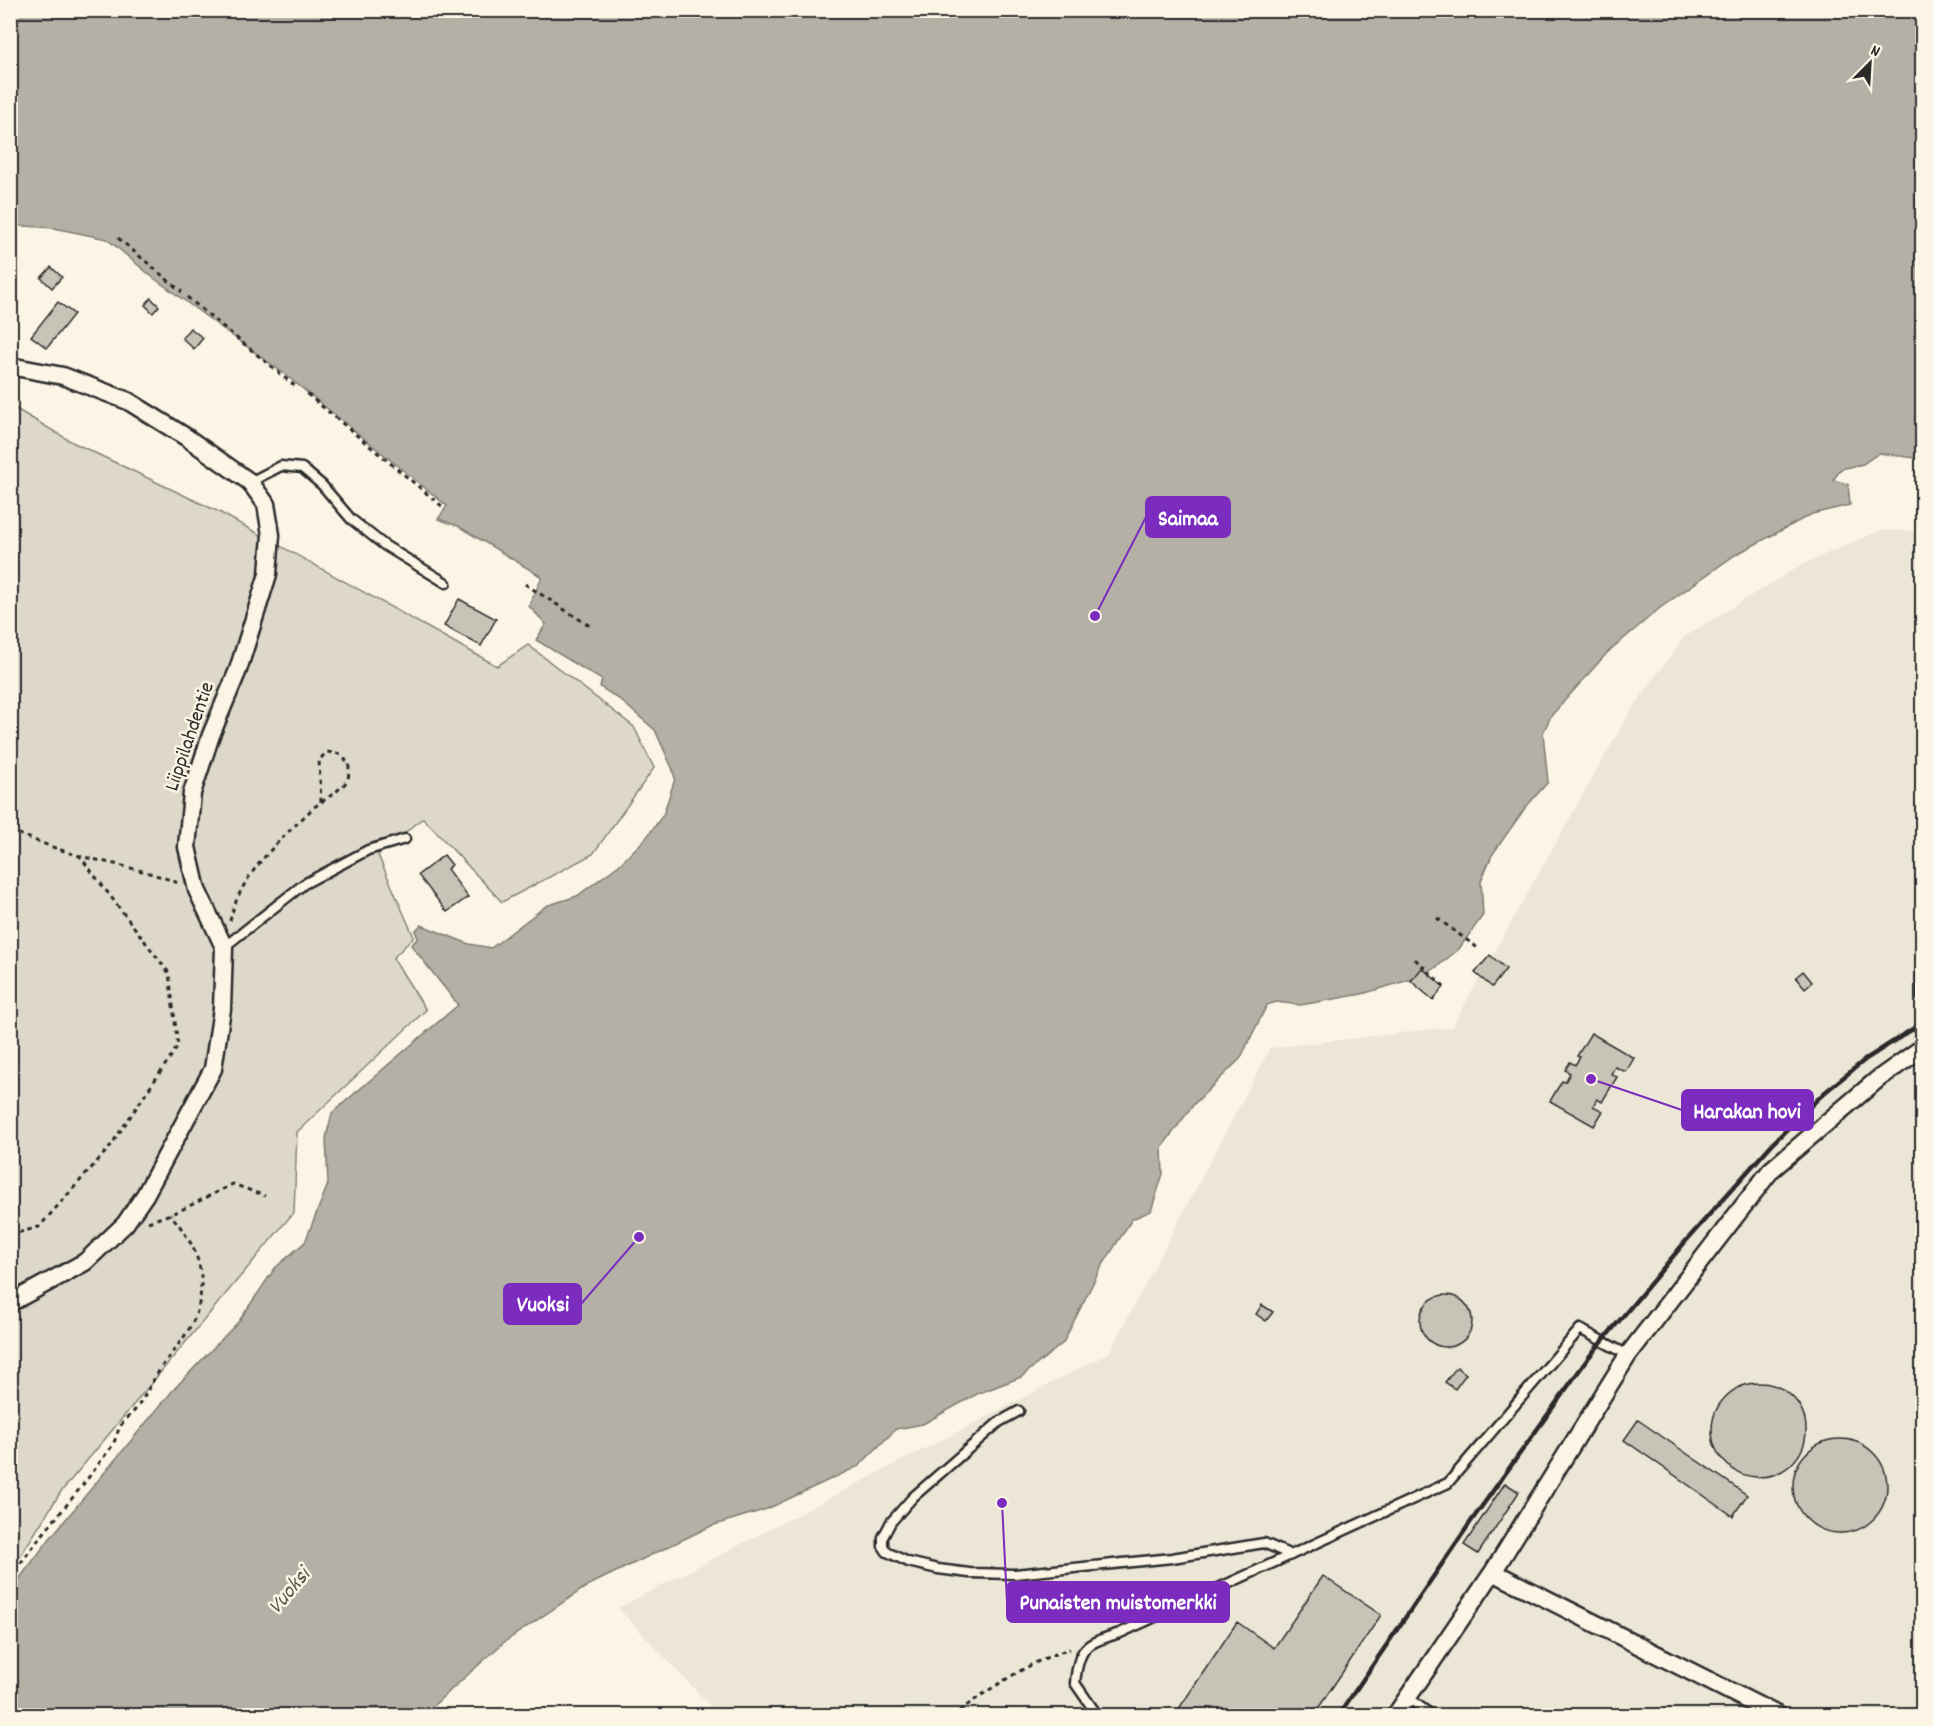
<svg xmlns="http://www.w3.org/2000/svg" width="1933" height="1726" font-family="Dekko,sans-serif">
  <rect width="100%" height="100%" fill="#fcf5e5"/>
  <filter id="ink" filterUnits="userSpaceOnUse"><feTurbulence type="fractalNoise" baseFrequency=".0167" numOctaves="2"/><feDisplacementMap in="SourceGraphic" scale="12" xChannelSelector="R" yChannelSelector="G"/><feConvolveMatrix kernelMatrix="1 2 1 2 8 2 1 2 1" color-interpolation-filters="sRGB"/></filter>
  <g filter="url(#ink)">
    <path fill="#ece6d7" d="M1881,530L1922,531V1715H719L618,1608L1109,1353L1270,1048L1452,1027L1629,713L1684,637L1801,565Z"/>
    <path fill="#ded8ca" stroke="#84827a" stroke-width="1.5" d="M11,406L72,442L219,512L497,666L528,645L634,727L654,768L593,854L502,902L423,818L378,855L414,937L393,958L426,1010L297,1132L294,1212L60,1493L11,1571Z"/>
    <path fill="#b4b0a5" stroke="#7d7b74" stroke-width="1.5" d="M11,11H1922V459L1879,453L1863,464L1841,469L1833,480L1848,484L1850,505L1812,514L1735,555L1660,608L1607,653L1551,716L1543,733L1548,782L1525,808L1492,855L1481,881L1483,915L1459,949L1434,969L1409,980L1362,994L1301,1005L1276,1002L1267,1005L1240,1059L1194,1104L1162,1147L1163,1174L1151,1211L1132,1219L1099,1271L1063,1343L1021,1377L977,1394L923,1424L896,1429L859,1466L767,1509L711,1526L589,1585L503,1643L423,1715H11L10,1591L51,1537L174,1389L239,1321L275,1268L305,1242L328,1184L326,1138L332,1113L458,1005L411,945L418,938L415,931L421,925L469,944L491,948L546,906L577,896L619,865L647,837L663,815L675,779L673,770L655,730L619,699L600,687L602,680L536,640L546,624L529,606L542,577L458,526L438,519L447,506L287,376L151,276L107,239L54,228L11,225Z"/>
    <path fill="#c8c3b7" stroke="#2b2b2b" stroke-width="1.5" d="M51,267L62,277L52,288L41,278Z
      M151,298L159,306L153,313L145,305Z
      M58,302L74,314L47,348L31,336Z
      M190,328L203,338L194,349L182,338Z
      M459,599L496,619L481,646L444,626Z
      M444,855L452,865L447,869L468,897L447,912L418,875Z
      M1490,955L1506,969L1492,987L1475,973Z
      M1422,968L1444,987L1433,1000L1411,981Z
      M1803,971L1812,982L1805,988L1796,977Z
      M1591,1033L1634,1058L1626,1072L1615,1067L1611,1074L1617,1077L1602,1102L1597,1099L1593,1106L1603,1111L1594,1126L1550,1101L1562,1081L1565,1082L1570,1073L1565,1070L1570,1062L1575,1065L1580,1057L1577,1056Z
      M1420 1321a26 26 0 1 1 52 0a26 26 0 1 1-52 0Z
      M1262,1305L1273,1312L1266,1321L1256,1314Z
      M1457,1367L1466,1374L1455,1389L1445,1382Z
      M1712 1430a47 47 0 1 1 94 0a47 47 0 1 1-94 0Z
      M1638,1420L1747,1495L1733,1516L1624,1440Z
      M1793 1486a47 47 0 1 1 94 0a47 47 0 1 1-94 0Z
      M1505,1483L1519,1492L1478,1554L1464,1545Z
      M1323,1576L1381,1615L1313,1716H1174L1237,1622L1274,1648Z"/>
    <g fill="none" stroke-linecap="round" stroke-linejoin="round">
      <defs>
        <path id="service" d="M250,482L281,466L302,468L322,485L351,519L384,545L446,583
          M1922,929V998
          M224,947L304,884L368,850L405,839
          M1019,1411L999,1422L913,1497L891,1522L883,1537V1546L887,1552L908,1562L938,1569L969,1573L1015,1574L1172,1558L1264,1543L1291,1555
          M1408,1698L1433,1716
          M1098,1716L1075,1683C1079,1645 1086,1644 1120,1633L1448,1483L1580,1329L1628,1355"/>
        <path id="minor" d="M10,366L63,376L128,401L186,437L250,482L266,504L271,535L268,574L238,670L211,735L192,793L187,847L197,890L224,947L222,1009L213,1069L145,1195L125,1224L85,1262L10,1303
          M1493,1572L1628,1355L1771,1170L1878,1079L1922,1048
          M1395,1716L1493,1572L1779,1716"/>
      </defs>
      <use href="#service" stroke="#2b2b2b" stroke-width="13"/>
      <use href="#minor" stroke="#2b2b2b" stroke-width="21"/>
      <path stroke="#2b2b2b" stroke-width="3" stroke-dasharray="4.5 4.5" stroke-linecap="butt" d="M118,238L182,292
        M187,297L295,386
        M307,394L443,507
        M525,584L593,628
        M10,830C33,840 56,849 80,856C113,864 146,870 178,883
        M1437,918L1479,949
        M230,921C240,873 280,841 313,808C322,801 343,789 348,779C349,775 349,767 349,763L339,754L327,752L319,760L321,802
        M1415,959L1444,986
        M148,1222L179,1211L233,1184L265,1196
        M10,1235L39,1227L109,1148L178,1046L169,973L79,855
        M10,1578C38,1537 71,1502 100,1462C104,1456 110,1450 113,1444C116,1439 117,1432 120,1427C124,1419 133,1414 138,1406C146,1395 151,1383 159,1371C179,1340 199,1328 201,1287C203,1259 188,1235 170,1214
        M952,1716C987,1691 1029,1661 1070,1649"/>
      <use href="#service" stroke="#fcf5e5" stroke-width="8"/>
      <use href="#minor" stroke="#fcf5e5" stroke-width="16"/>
      <path stroke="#2b2b2b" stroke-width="4.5" d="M1338,1716L1472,1520L1589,1357L1685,1242L1772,1144L1824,1093L1866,1059L1922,1023"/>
    </g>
  </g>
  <g text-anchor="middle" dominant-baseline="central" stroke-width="5" stroke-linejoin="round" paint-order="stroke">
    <g font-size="21" fill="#2b2b2b" stroke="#fcf5e5">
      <text transform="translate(191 737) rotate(-71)">Liippilahdentie</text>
    </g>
    <g font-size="22" font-style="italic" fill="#545350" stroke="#fcf5e5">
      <text transform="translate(290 1592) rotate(-50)">Vuoksi</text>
    </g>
  </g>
  <path fill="none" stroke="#7b2cbf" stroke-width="2" d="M1095 616L1146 517M1591 1079L1682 1110M639 1237L581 1304M1002 1503L1007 1602"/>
  <g fill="#7b2cbf" stroke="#fcf5e5" stroke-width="2">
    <circle cx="1095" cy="616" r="6"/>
    <circle cx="1591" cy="1079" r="6"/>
    <circle cx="639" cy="1237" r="6"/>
    <circle cx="1002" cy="1503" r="6"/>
  </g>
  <g fill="#7b2cbf" stroke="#7b2cbf" stroke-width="2">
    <rect x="1146" y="497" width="84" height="40" rx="6"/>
    <rect x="1682" y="1090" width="131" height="40" rx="6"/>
    <rect x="504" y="1284" width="77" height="40" rx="6"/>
    <rect x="1007" y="1582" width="222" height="40" rx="6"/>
  </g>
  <g font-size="22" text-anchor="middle" font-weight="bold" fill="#fff">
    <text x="1188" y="525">Saimaa</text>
    <text x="1747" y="1118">Harakan hovi</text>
    <text x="543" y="1311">Vuoksi</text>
    <text x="1118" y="1609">Punaisten muistomerkki</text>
  </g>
  <rect width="1933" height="1726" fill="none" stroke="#fcf5e5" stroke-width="36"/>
  <rect x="18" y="18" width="1897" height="1690" fill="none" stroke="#2b2b2b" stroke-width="2" filter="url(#ink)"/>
  <g transform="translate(1870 63) rotate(24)" stroke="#fcf5e5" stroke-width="4.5" paint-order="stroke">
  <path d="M0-4.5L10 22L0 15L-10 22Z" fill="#2b2b2b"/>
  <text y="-9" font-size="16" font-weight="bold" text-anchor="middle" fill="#2b2b2b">N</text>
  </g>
</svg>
